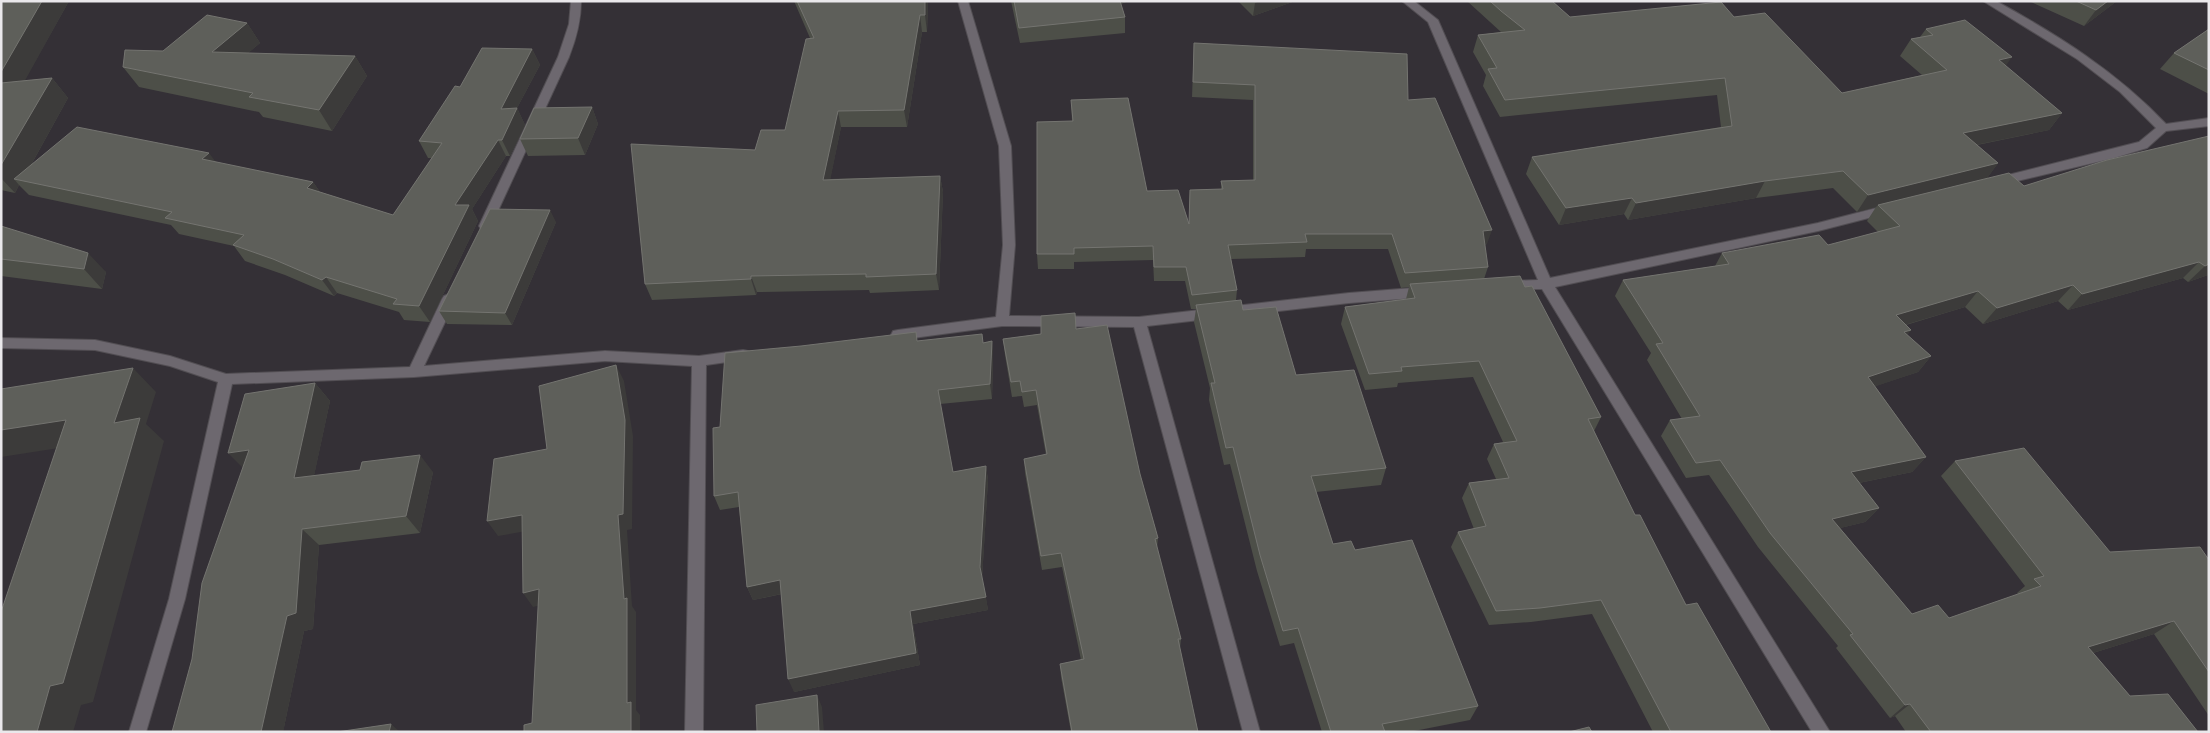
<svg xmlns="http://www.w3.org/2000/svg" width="2210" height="733" font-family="'Titillium Web',sans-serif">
  <rect width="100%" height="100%" fill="#343036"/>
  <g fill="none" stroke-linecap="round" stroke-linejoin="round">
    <defs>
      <path id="minor" d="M571,1H581C581,21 576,39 569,57L491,226L489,229H481L479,226L558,57L569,24Z
        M958,1H968L1011,146L1015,245L1009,316L1139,317L1349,293L1426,287L1431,289L1433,292L1431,295L1426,297L1349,303L1147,326L1260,732H1243L1134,327L1002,326L898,340L893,339L891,335L893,331L898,330L996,317L1003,245L999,146Z
        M1402,1H1414L1438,20L1550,278L1818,223L1888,205L1894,209L1892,212L1818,231L1555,287L1830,732H1812L1542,289H1500L1498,286L1500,283L1505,281L1538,280L1428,22Z
        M1983,1H1996C2058,35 2117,72 2166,124L2209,118V126L2166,131L2147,148L2114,158L1996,186L1992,185L1990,182L1992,179L2139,142L2156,128L2120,92L2077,59Z
        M449,294L454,296L456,299L424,366L605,351L699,356L743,350L748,351L750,355L748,359L706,365L703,732H685L692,366L605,361L414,377L232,384L185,599L146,732H129L169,599L218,382L170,366L95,350L1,348V338L95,340L170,356L226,374L410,367L442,299L444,296Z"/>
    </defs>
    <use href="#minor" stroke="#524e53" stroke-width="2"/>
    <use href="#minor" fill="#6d686f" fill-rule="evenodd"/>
  </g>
  <path fill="#4d4f48" d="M1,1H69L24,81L52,78L68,98L31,165L215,162L313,182L320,192L393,215L432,158H428L419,141L460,87L532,49L540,65L517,108L525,125L510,156H506L472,209L478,221L430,322L404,320L399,312L337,293L334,296L285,275L245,261L234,246L179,234L171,225L29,195L19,185L15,193L1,190Z
    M794,1H928L927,32H922L907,127H841L830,179L940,176L943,192L939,290L870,293L869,290L757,292L756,295L652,300L645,284L755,150L785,130L810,38Z
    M1011,1H1129L1121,4L1125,17V33L1020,43Z
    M1238,1H1295L1253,16Z
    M1467,1H1552L1570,17H1734L1842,93L1922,75L1900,56L1911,39L1920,37L1926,29L2006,66L2062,113L2049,130L1977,145L1998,163L1987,178L2024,186L2209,136V275H2208L2188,282L2183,278L2068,310L2058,301L1983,324L1965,307L1906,325L1911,330L1907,335L1931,356L1918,372L1875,386L1926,457L1912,472L1859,483L1879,508L1865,522L1840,528L1912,614L1949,618L2018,594L2017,593L2025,586L1941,476L1955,461L2110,552L2209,560V716L2154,634L2093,653L2130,696L2198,732H1906L1895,716L1890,718L1836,648L1838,646L1758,547L1709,475L1686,478L1661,436L1670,420L1682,419L1647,360L1651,353L1615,296L1623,280L1715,266L1722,253L1828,245L1878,232L1867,221L1876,207L1857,212L1833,188L1756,198L1628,220L1624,214L1559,225L1526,174L1532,157L1721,127L1717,95L1500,117L1483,86L1486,75L1473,52L1478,35L1501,32Z
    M2117,1L2084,26L2031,2V1Z
    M247,23L260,43L248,53L355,56L367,76L332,131L263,117L259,112L139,87L123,67L163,51Z
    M2209,29V94L2160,69L2174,53Z
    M1194,43L1408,100L1487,244L1484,245L1488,267L1484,279L1525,287L1601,417L1594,431L1635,515L1686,605L1771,732H1653L1592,614L1531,622L1489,625L1451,547L1458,532L1474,529L1462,498L1469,483L1496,479L1487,459L1494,444L1503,442L1473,377L1398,383L1397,387L1365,390L1341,324L1345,307L1406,299L1409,287L1401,288L1388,249H1306L1305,257L1231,259L1237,290L1236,300L1243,310L1296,375L1386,468L1381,485L1316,492L1333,544L1355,550L1478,706L1470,720L1409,732H1322L1294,643L1280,646L1257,571L1230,464L1224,465L1209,400L1210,388L1194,322L1196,309H1191L1185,281H1154L1153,260L1074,262V269H1038L1037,254L1072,121L1071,100L1147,191L1189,223L1190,190L1221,189V181L1253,180V100L1192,97Z
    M592,107L598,124L585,155L528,156L520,139Z
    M556,222L512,325L447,324L439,311Z
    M1,226L106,272L102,289L1,276Z
    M1076,329L1140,474L1158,538L1157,548L1181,639L1180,648L1198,732H1071L1061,677L1060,664L1081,660L1062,567L1042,570L1025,473L1024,459L1046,455L1037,405L1024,407L1022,396L1012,397L1005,355L1003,339Z
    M917,341L983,343L992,341L993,356L992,399L940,404L953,472L986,466L988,480L982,578L988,610L913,624L920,665L794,692L782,594L753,600L747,587L739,507L720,510L714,496L720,427Z
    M315,383L330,401L314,475L433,472L420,533L319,545L313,629L304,631L283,732Z"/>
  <path fill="#3c3b3a" d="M42,1H69L12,104L1,92V72Z
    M925,1H928L927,32L925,15Z
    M1116,1H1129L1116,5Z
    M1260,1H1295L1253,16L1255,3Z
    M2108,1H2117L2084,26L2096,10Z
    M920,15L922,32L907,127L904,110Z
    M247,23L260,43L226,72L212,52Z
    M532,49L540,65L517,108L525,125L510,156L502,140L501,109Z
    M355,56L367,76L332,131L319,110Z
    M2012,57L2000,74L1999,60Z
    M52,78L68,98L22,181L14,179L19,185L15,193L1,178V165Z
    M592,107L598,124L585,155L578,138Z
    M838,111L841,127L827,196L823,180Z
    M2062,113L2049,130L1951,150L1963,133Z
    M498,140L506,156L472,209L478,221L430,322L419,306L455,205Z
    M209,153L221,169L202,159Z
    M1998,163L1986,180L1878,205L1876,207L1857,212L1868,195Z
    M940,176L943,192L939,290L936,274Z
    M1765,181L1756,198L1628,220L1636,203Z
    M313,182L324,198L307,188Z
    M1632,198L1624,214L1559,225L1566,208Z
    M550,210L556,222L512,325L505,313Z
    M1492,230L1487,244L1478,246L1483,231Z
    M88,253L106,272L102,289L84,269Z
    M2199,262L2183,278L2068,310L2082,294Z
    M2209,264V274L2208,275L2188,282L2205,266Z
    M751,276L757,292L756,295L751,279Z
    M326,277L337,293L334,296L322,280Z
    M2073,285L2058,301L1983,324L1997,308Z
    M1978,291L1965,307L1884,331L1896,315Z
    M1911,330L1899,346L1904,332Z
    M992,341L993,356L992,399L990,384Z
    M1931,356L1918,372L1856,393L1868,377Z
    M616,365L624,381L633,436L632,529L627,530L632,606L636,612V710L640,715V732H631L627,703L624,599L618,515Z
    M133,368L156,392L146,424L164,441L93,702L81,705L73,732H37L50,686L114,423Z
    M315,383L330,401L310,495L294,478Z
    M66,420L91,443L1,457V430Z
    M249,450L246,471L228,453Z
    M420,455L433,472L420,533L406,516Z
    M1926,457L1912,472L1839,487L1851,472Z
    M986,466L988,480L982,580L980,567Z
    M1879,508L1865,522L1820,533L1832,519Z
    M522,515L532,530L498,536L487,521Z
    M302,529L319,545L313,629L304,631L283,732H261L287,616Z
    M780,580L786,593L753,600L747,587Z
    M539,589L549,603L533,607L523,593Z
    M986,597L988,610L913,624L920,665L794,692L788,679L910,611Z
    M2174,621L2154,634L2070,660L2088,647Z
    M817,695L822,707L824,732H819Z
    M1910,704L1895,716L1890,718L1905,705Z
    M391,724L400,732H389Z"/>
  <path fill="#5e5f5a" stroke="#747470" d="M1,1H42L1,72Z
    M797,1H925V15H920L904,110L838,111L823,180L940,176L936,274L866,277V274L751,276V279L645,284L631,144L755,150L761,130H785L806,39L814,38Z
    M1014,1H1120L1125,17L1019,28Z
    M1490,1H1552L1570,17L1721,2L1734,17L1765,13L1842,93L1947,70L1911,39L1933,35L1926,29L1965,20L2012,57L1999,60L2062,113L1963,133L1998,163L1868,195L1843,171L1765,181L1636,203L1632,198L1566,208L1532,157L1732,126L1725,78L1505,100L1488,69L1497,68L1478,35L1525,30L1501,11Z
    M2076,1H2108L2096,10Z
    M207,15L247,23L212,52L355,56L319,110L249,97L253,93L123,67L125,50L163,51Z
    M2209,29V70L2174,53Z
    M1194,43L1407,54L1408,100L1435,98L1492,230L1483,231L1488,267L1405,273L1392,234H1305L1307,242L1228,245L1237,290L1192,295L1186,267H1154L1153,246L1074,248V254H1037V122L1073,121L1071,100L1128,98L1147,191L1178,190L1189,224L1190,190L1223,189L1221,181L1255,180V85L1193,82Z
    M482,48L532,49L501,109L517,108L502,140H498L455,205H469L419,306L393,304L397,299L326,277L322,280L273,259L233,245L244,235L165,218L172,212L14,179L77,127L209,153L202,159L313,182L307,188L393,215L442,143L419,141L455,86L460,87Z
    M52,78L1,165V83Z
    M592,107L578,138L520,139L534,108Z
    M2209,136V264L2205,266L2199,262L2082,294L2073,285L1997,308L1978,291L1896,315L1911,330L1904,332L1931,356L1868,377L1926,457L1851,472L1879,508L1832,519L1912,614L1938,605L1949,618L2041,586L2034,579L2044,576L1955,461L2024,448L2110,552L2200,547L2209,560V672L2174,621L2088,647L2130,696L2168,694L2198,732H1931L1910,704L1905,705L1850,635L1853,634L1770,533L1720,460L1696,463L1670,420L1700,416L1656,344L1663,343L1623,280L1729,264L1722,253L1819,235L1828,245L1900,226L1878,205L2009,173L2024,186L2107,160Z
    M490,209L550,210L505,313L439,311Z
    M1,226L88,253L84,269L1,259Z
    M1520,276L1525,287L1532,286L1601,417L1588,419L1635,515H1640L1686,605L1697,603L1771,732H1671L1601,600L1540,608L1496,611L1458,532L1486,526L1469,483L1509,478L1494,444L1517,441L1479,361L1401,367L1402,371L1369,374L1345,307L1415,298L1410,284Z
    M1241,300L1243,310L1276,307L1296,375L1354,370L1386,468L1311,476L1333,544L1351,541L1355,550L1412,540L1478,706L1382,724L1385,732H1331L1298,628L1283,631L1260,555L1233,447L1226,448L1211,383H1215L1196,305Z
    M1075,313L1076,329L1107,325L1140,474L1158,538L1155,539L1181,639H1178L1198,732H1072L1060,664L1084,659L1061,553L1041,556L1024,459L1047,454L1036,390L1022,392L1020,381L1011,382L1003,339L1041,334V316Z
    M916,332L917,341L982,334L983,343L992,341L990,384L938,390L953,472L986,466L980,567L986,597L910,611L916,653L788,679L780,580L747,587L738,492L714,496L713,428L720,427L725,353L801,346Z
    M616,365L625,420L623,514L618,515L624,599L627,598V703L631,702V732H524V725L532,723L539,589L523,593L522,515L487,521L494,459L547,449L539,386Z
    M133,368L114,423L140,418L63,683L50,686L37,732H1V612L66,420L1,430V389Z
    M315,383L294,478L360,470L362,462L420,455L406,516L302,529L296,613L287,616L261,732H172L192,659L202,583L249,450L228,453L245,394Z
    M817,695L819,732H757L756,705Z
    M391,724L389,732H337Z
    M1589,727L1592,732H1569Z"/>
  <rect width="2210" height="733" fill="none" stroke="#eae8eb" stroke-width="5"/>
</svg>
